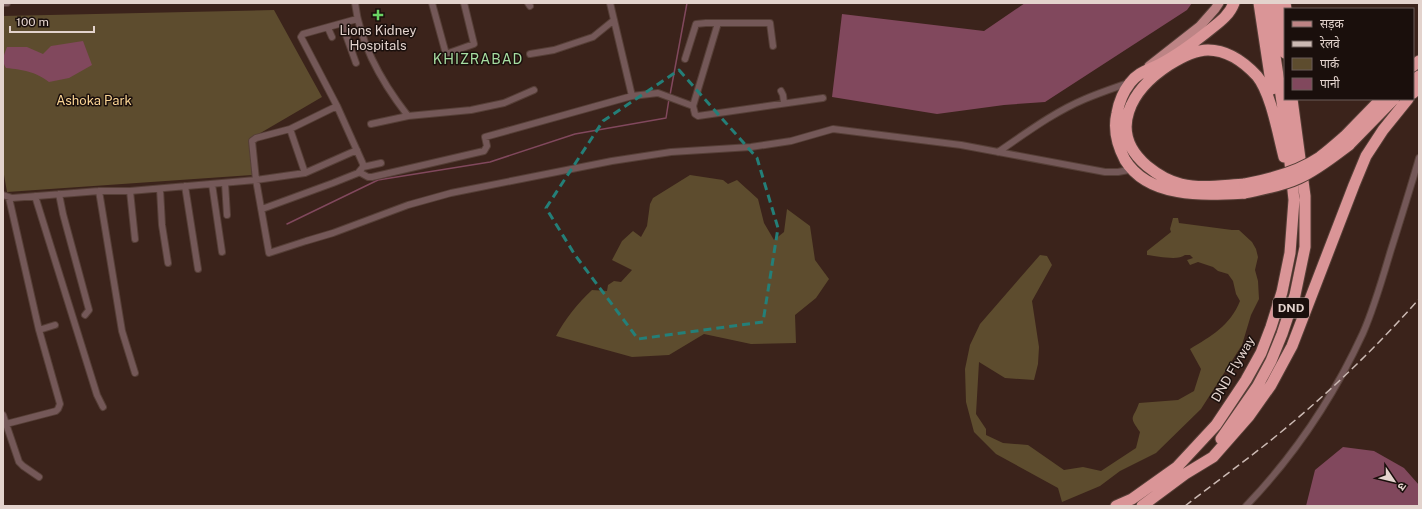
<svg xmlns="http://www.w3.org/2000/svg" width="1422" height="509" font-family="'Public Sans','Noto Sans Devanagari',sans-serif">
  <rect width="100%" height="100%" fill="#3b231b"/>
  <path fill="#5d4c2e" d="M274,10L322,97L250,139L252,175L7,192L3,169V16Z
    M690,175L723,180L728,184L737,180L758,199L764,223L774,240L784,232L787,209L810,226L815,260L829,279L816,298L795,315L796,343L751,344L704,334L669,355L632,357L556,336C565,319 578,303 592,290L607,291L608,285L614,281L621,282L632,270L612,260L622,241L633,231L641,237L647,226L650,204L653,198Z
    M1173,218H1178L1179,223L1232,230H1239L1252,242L1256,249L1258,257L1255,270L1258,281L1259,299L1251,315L1242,345L1201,409L1156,453L1120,471L1100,486L1062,502L1058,488L996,454L974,432L966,402L965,369L970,345L980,324L1040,255L1047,256L1052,265L1032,301L1039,347L1038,364L1034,380L1005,378L979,362L976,414L986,429V435L1003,443L1028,445L1064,470L1083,467L1101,471L1136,448L1140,432C1128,415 1133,420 1139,403L1178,400L1194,391L1201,369L1190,349C1211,336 1230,326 1240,301L1236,294L1233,281L1228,274L1218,271L1213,267L1198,262L1190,265L1187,260L1193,258L1190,255H1185C1178,261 1157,256 1147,255V251L1171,232L1170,229Z"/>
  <path fill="#81485d" d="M1025,3H1192L1187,10L1045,102L1004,105L937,114L832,97L842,14L984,31Z
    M83,41L92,65L69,78L49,82C34,71 24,70 6,68C1,60 4,55 7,47H27L43,54L51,46Z
    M1343,447L1374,451L1404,468L1419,485V506H1306L1315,470Z"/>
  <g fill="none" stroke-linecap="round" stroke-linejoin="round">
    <path stroke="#81485d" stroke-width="1.5" d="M670,95L687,3
      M287,224L378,180L490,162L575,134L666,118L669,99"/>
    <defs>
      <path id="minor" d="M3,3H7
        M355,3C360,44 383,84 408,116
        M432,3L446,54L474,44L464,3
        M528,3L530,6
        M610,3L632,96
        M342,24L356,63
        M328,28L332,37
        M530,54L554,50L593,37L614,20
        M685,59L696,24L706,23H770L773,46
        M781,91L783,95L784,103
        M337,106L290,129L256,138L252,141L256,180L269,253L306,241L333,233L408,205L451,193L612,161L671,152L751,147L791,141L833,129L961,145L1105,172H1118L1134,169
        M693,106L718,23
        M371,124L408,116L471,110L504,103L534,90
        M290,129L305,173
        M998,152C1026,133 1054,112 1085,99C1099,93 1114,88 1128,83
        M363,167L381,163
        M359,172L368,177H372L484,151L487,146L485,137L632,96L658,93L693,106L695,114L698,116L823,98
        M225,183L227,215
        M212,184L222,252
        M185,186L198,269
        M160,189L162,225L168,263
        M99,191L122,331L135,373
        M130,191L135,239
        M59,194L63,214L89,310L85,315
        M3,195L12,198L99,191H130L256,180L305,173L357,150
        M35,196L97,395L103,407
        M262,209L333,183L358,173L363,167V164L337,106L301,37L303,34L357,19
        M39,330L55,325
        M3,415L19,462L23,466L39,477
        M6,424L56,411L58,409L60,404L39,330L9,198
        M1246,506C1294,456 1334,396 1363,333C1374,308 1382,280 1390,253C1400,221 1410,190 1419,158"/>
      <path id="primary" d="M1149,66L1200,26L1215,9L1219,3"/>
      <path id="motorway" d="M1234,3C1230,14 1221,21 1212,28C1196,41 1179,54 1160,64C1149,70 1138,72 1130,83C1123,92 1119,102 1117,113C1113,130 1117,145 1125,160C1149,199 1206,195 1245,193
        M1259,3L1272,89
        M1277,3L1285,53
        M1285,3L1286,9
        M1413,66L1419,61
        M1413,81L1419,76
        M1413,93L1419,87
        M1344,137L1381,99
        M1349,145L1394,99
        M1245,184C1224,185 1202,189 1181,184C1168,181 1158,175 1147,166C1106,131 1132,89 1169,65C1180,58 1194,50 1208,50C1227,50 1244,62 1257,76C1271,93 1278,134 1284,157
        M1221,439L1257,387L1271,361L1282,334L1295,295L1305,247V196L1292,99
        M1116,506L1132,499L1177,467L1216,425L1246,380L1261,353L1271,327L1282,292L1290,253L1294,200L1287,135L1267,3
        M1142,506L1185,474L1213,457L1249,416L1271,385L1292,346L1354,185L1366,156L1383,130L1408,99"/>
    </defs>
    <use href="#minor" stroke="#563f37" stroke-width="8"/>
    <use href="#primary" stroke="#563f37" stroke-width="11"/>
    <use href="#motorway" stroke="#563f37" stroke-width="13"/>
    <use href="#minor" stroke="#745858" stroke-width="6"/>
    <use href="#primary" stroke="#bd8485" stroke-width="9"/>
    <use href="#motorway" stroke="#da9597" stroke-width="11"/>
    <path stroke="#cbb9b3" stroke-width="1.5" stroke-dasharray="8 4" stroke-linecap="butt" d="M1185,506C1221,478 1259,451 1293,422C1338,384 1380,343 1419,299"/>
    <defs>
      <path id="motorway-bridge" d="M1245,184C1271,179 1298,172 1320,157C1328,151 1336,144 1344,137
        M1245,193C1263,189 1282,186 1299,178C1317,170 1333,157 1349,145"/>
    </defs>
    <use href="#motorway-bridge" stroke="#563f37" stroke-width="13" stroke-linecap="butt"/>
    <use href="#motorway-bridge" stroke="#da9597" stroke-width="11"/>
  </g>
  <path fill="none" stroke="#247f78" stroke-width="3" stroke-dasharray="8 5" stroke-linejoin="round" d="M679,70L757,158L778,228L763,322L638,339L575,255L546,208L603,121Z"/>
  <path fill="#6bd363" stroke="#1a0f0c" stroke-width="1.5" d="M376 9h4v4h4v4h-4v4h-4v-4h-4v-4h4z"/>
  <g text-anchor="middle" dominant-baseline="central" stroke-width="3" stroke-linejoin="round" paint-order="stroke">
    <rect fill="#1a0f0c" stroke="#a79893" stroke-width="1" x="1273" y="298" width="36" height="20" rx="3"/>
    <g font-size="12" font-weight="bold" fill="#e3d3cd">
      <text x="1291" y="308">DND</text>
    </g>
    <g font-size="13" fill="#e3d3cd" stroke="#1a0f0c">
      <text x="378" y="30">Lions Kidney<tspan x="378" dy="15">Hospitals</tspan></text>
    </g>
    <g font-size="13" fill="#fad495" stroke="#1a0f0c">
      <text x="94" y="100">Ashoka Park</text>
    </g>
    <g font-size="13" fill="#e3d3cd" stroke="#1a0f0c">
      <text transform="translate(1233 369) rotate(-60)">DND Flyway</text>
    </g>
    <g font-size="14" letter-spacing="1" fill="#a6dda1" stroke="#1a0f0c">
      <text x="478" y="59">KHIZRABAD</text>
    </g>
  </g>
  <rect width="1422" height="509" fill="none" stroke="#e3d3cd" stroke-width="8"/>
  <rect x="1284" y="8" width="130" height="92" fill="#1a0f0c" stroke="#6a5d59"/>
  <rect x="1292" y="21" width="20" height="6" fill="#bd8485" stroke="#6a5d59"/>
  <text x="1320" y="28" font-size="12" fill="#e3d3cd">सड़क</text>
  <rect x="1292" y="41" width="20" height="6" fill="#cbb9b3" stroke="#6a5d59"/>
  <text x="1320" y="48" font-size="12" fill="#e3d3cd">रेलवे</text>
  <rect x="1292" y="58" width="20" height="12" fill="#5d4c2e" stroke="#6a5d59"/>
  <text x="1320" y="68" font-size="12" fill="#e3d3cd">पार्क</text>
  <rect x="1292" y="78" width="20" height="12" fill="#81485d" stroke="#6a5d59"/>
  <text x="1320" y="88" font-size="12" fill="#e3d3cd">पानी</text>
  <g transform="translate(1394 481) rotate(125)" stroke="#1a0f0c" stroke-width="3" paint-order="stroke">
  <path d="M0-3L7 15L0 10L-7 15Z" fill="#e3d3cd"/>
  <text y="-6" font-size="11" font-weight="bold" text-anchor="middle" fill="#e3d3cd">उ</text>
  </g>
  <path d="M10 26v6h84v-6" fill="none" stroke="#e3d3cd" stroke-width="2"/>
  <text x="16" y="26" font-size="12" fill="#e3d3cd" stroke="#1a0f0c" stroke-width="3" paint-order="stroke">100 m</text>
</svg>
